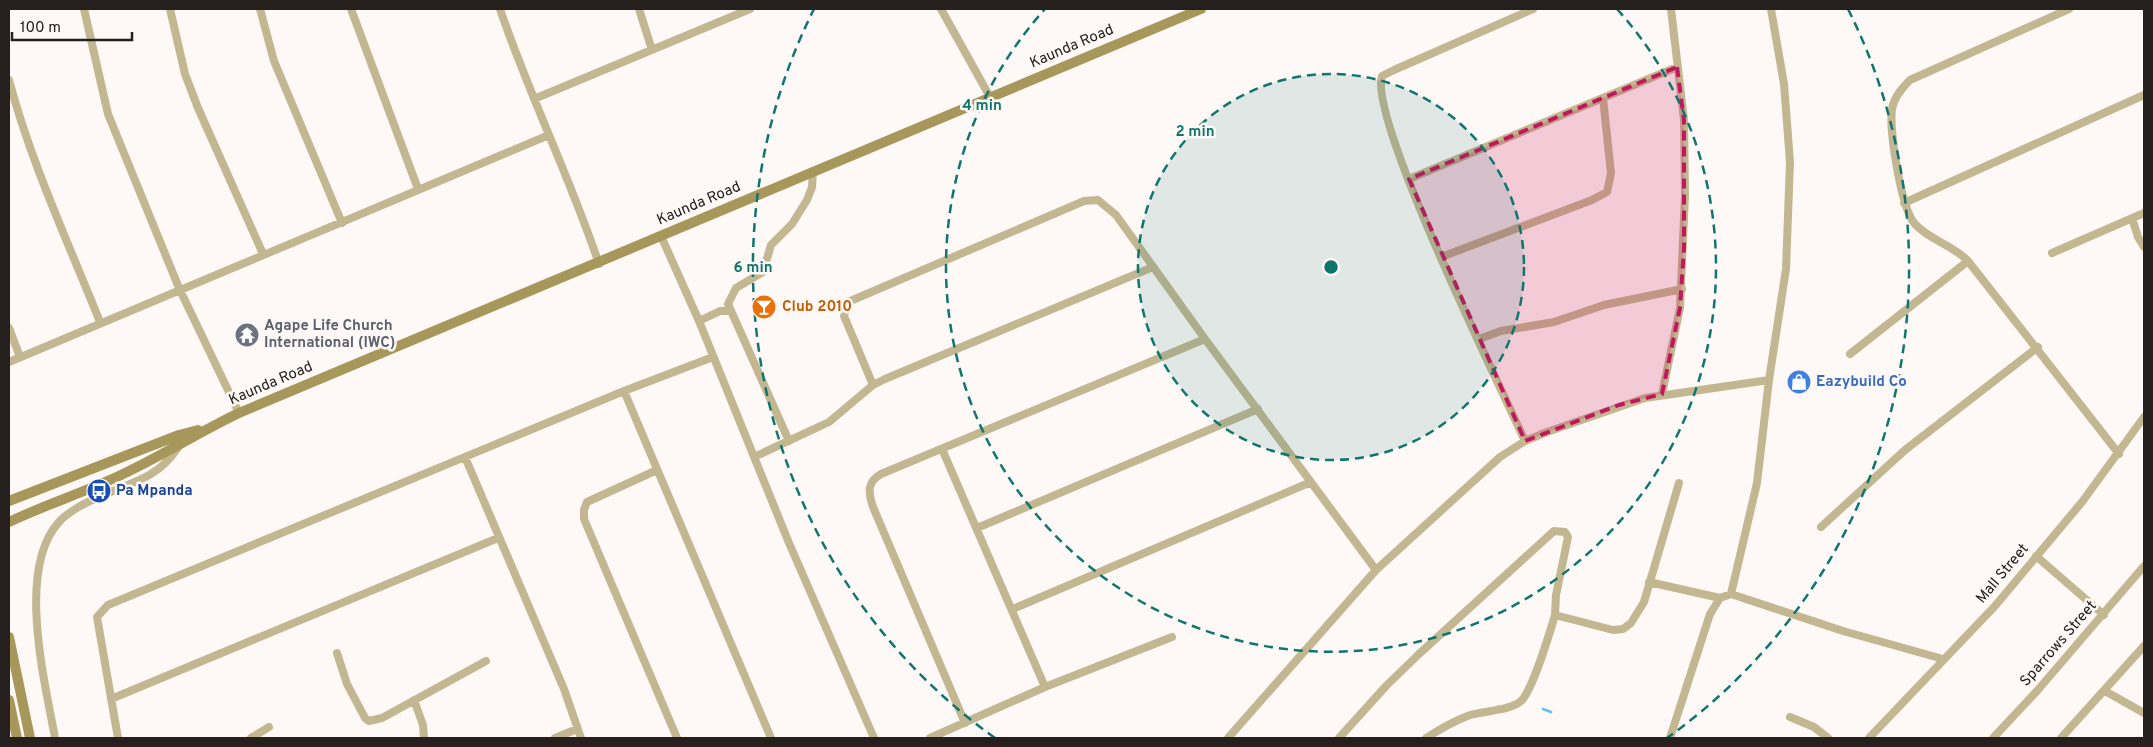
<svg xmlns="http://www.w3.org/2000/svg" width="2153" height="747" font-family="Overpass,sans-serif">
  <rect width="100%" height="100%" fill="#fef8f6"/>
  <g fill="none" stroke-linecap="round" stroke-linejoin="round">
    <path stroke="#61bdf5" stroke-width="2.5" d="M1543,709L1551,712"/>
    <path stroke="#c3b791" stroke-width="8" d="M84,9L108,114L179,288L239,413
      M170,9L185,74L198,108L263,254
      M260,9L274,61L342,223
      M351,9L418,189
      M500,9C529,95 570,177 599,264
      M639,9L652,50
      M941,9L990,97
      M1771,9L1784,84L1790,162L1786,269L1769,380L1757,483L1731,594L1843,631L1943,659
      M2069,9L1910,80C1902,88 1894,97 1892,109C1889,130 1901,209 1915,224C1929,240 1953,245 1968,261L2119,454
      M9,80C31,163 68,242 100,322
      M534,99L750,9
      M1409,179L1677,67
      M1904,203L2144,95
      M2132,218L2138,237L2144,247
      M661,236L699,321L789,543L874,738
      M2052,253L2144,213
      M1441,257L1592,200L1607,192L1611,173L1603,98
      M699,321L720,311H731
      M9,328L20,357
      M1479,339L1501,331L1554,322L1604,305L1682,289
      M1850,354L1968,261
      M9,362L549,135
      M873,385L844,316L848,302L1084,201L1098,200L1116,215L1205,339L1376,570
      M624,391L771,738
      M1662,394L1680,308L1685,195L1684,120L1671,9
      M789,441L728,304L736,288L763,272L771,245L792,224L807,200L812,187L813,171
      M1525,441C1500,386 1368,118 1382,76L1394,70L1533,9
      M942,449L1045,687
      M465,457L564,689L581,738
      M754,457L829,422L873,385L885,379L1153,267
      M657,470L587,502L584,510V519L677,738
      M1821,527L1905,450L2038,347
      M977,528L1258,409
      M2036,556L2104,615
      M1649,582L1720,598
      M1013,609L1311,482
      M337,653L347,684L365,718L369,721L382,718L486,661
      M2105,691L2144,713
      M111,699L498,538
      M414,700L423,725L424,738
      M1790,717L1814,727L1828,738
      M965,723L873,507C868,492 867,482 881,474L1205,339
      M55,738C45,682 16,569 59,522C66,514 81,505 90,501C127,482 155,483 179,446
      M118,738L97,617L108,605L624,391L713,357
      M251,738L269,727
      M555,738L577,729
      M930,738L1045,687L1172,637
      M1228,738L1376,570L1500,457L1525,441L1547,432L1645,398L1769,380
      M1339,738L1386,686L1419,654L1554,531L1565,532L1568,537L1556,595L1555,615L1613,630L1623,629L1631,623L1644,602L1679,483
      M1426,738C1440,729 1454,721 1470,715C1484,711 1512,710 1521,701C1532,691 1550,632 1555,615
      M1670,738L1710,614L1720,598L1731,594
      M1869,738L1995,606L2082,502L2144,417
      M1993,738L2037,691L2144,566
      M2061,738L2144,646"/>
    <path stroke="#a8975b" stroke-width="10" d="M9,501L179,435L198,430
      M9,522C45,505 85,492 121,475C162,456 199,432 239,413L1201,9
      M9,637L30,738
      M9,700L17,738"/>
  </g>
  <path fill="#c2185b" fill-opacity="0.2" stroke="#c2185b" stroke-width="4" stroke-dasharray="10 6" stroke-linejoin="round" d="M1677,67L1684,120V248L1680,308L1662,394L1619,405L1525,441L1409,179Z"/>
  <circle cx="1331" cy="267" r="193" fill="#0f766e" fill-opacity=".12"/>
  <g fill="none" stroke="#0f766e" stroke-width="2.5" stroke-dasharray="9 6">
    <circle cx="1331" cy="267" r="193"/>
    <path d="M1617 9A385 385 0 1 1 1045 9"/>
    <path d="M995 738A578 578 0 0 1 814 9M1848 9A578 578 0 0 1 1667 738"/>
  </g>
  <defs>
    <symbol id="bar-disc" viewBox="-11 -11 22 22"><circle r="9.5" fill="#e8710a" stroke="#fef8f6"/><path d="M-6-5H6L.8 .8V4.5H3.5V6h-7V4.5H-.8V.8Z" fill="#fff"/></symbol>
    <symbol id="temple-disc" viewBox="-11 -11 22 22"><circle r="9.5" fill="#6b7280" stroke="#fef8f6"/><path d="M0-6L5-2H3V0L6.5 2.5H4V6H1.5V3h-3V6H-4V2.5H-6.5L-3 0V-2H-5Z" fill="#fff"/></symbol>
    <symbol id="shop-disc" viewBox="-11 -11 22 22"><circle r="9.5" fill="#3f7fe0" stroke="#fef8f6"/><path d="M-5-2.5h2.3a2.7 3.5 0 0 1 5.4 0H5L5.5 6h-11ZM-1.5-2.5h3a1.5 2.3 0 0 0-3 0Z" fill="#fff"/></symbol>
    <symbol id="bus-disc" viewBox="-11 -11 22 22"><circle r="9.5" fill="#1a4fb4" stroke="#fef8f6"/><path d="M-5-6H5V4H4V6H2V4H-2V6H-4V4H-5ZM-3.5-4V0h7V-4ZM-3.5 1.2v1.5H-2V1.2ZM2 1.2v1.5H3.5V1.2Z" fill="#fff"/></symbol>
  </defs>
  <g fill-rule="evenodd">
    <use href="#bar-disc" x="750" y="293" width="28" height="28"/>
    <use href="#temple-disc" x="233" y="321" width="28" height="28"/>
    <use href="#shop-disc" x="1785" y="368" width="28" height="28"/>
    <use href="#bus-disc" x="85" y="477" width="28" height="28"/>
  </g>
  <g text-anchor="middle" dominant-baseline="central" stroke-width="5" stroke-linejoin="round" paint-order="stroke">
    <g font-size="15" fill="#25201e" stroke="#fef8f6">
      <text transform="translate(1072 47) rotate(-23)">Kaunda Road</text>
      <text transform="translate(699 204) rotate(-23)">Kaunda Road</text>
      <text transform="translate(271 384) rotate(-23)">Kaunda Road</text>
      <text transform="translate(2003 574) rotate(-50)">Mall Street</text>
      <text transform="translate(2059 644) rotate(-49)">Sparrows Street</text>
    </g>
    <g font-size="15" font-weight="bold" fill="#c56008" stroke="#fef8f6" text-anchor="start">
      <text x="782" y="307">Club 2010</text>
    </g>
    <g font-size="15" font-weight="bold" fill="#5b616d" stroke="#fef8f6" text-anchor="start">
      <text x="264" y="326">Agape Life Church<tspan x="264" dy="17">International (IWC)</tspan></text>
    </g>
    <g font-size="15" font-weight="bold" fill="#366cbe" stroke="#fef8f6" text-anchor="start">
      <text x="1816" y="382">Eazybuild Co</text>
    </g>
    <g font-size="15" font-weight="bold" fill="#164399" stroke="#fef8f6" text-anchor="start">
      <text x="116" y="491">Pa Mpanda</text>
    </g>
  </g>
  <circle cx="1331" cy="267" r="8" fill="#0f766e" stroke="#fef8f6" stroke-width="2.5"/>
  <g font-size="15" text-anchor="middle" font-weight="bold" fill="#0f766e" stroke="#fef8f6" stroke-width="5" stroke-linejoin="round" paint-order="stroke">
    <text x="982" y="110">4 min</text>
    <text x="1195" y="136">2 min</text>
    <text x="753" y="272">6 min</text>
  </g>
  <rect width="2153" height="747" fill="none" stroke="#25201e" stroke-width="20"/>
  <path d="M12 32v8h120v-8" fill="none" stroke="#25201e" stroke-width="2.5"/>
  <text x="20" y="32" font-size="15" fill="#25201e" stroke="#fef8f6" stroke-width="4" paint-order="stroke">100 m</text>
</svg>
